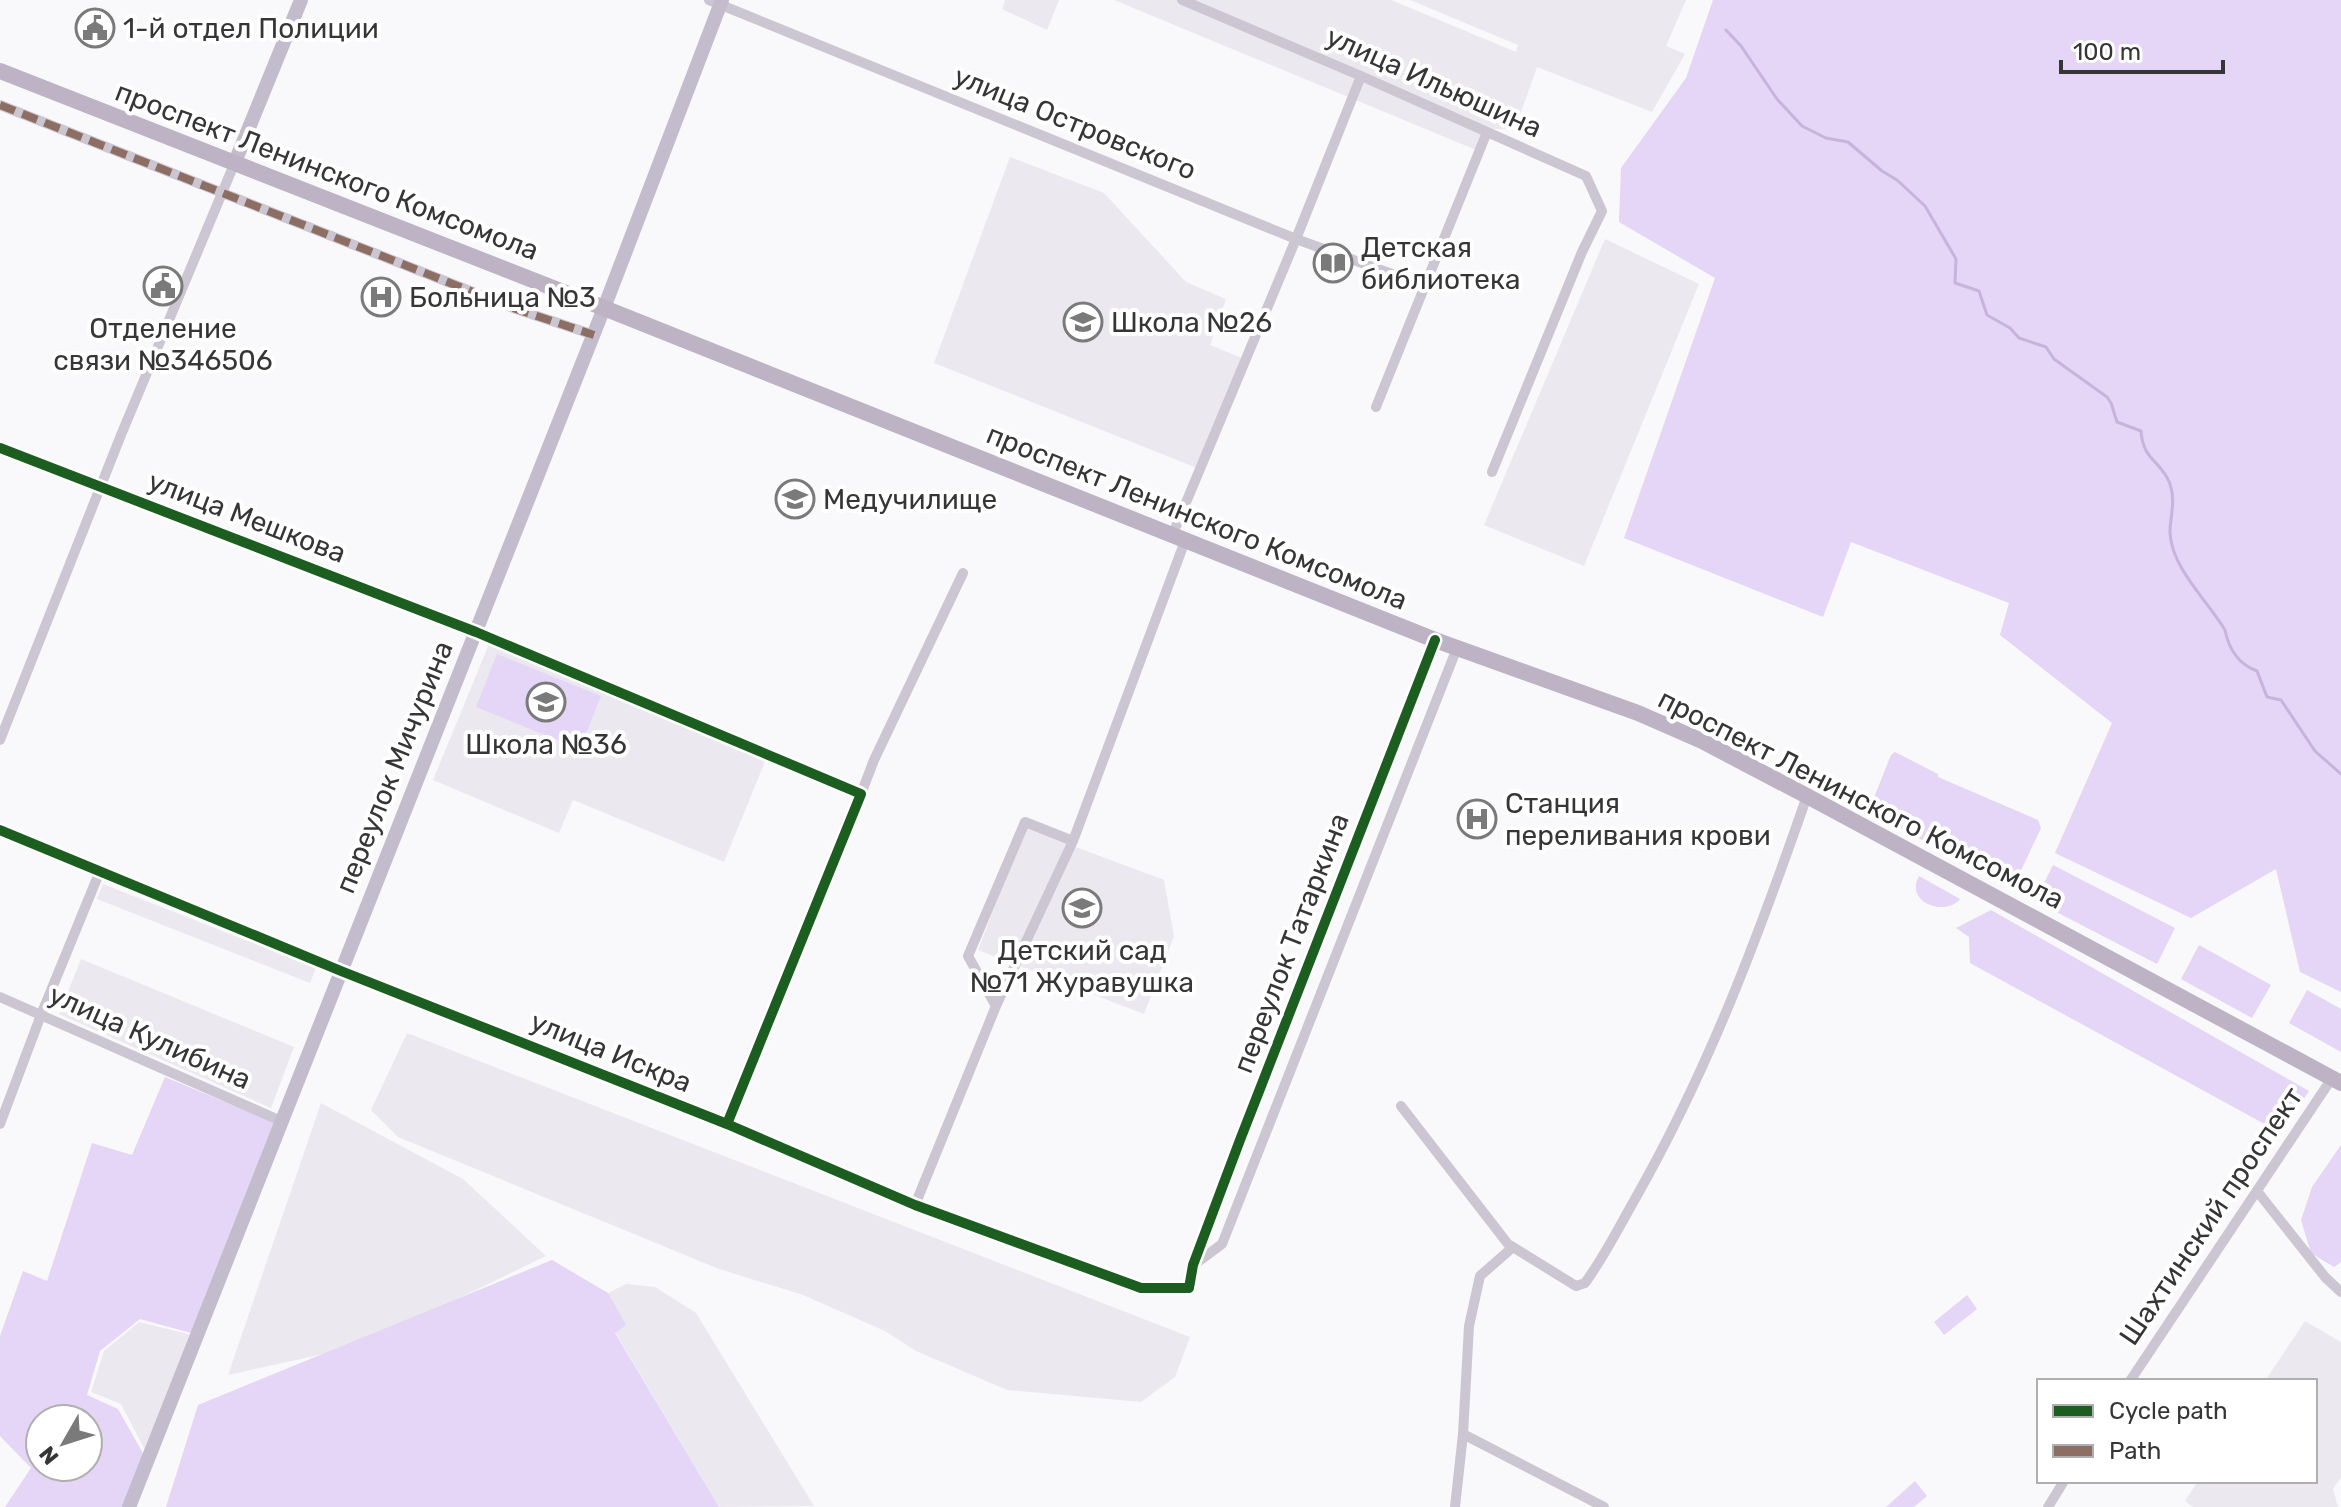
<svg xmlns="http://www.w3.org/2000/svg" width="2341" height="1507" font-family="Rubik,sans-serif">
  <rect width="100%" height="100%" fill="#f9f8fa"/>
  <path fill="#ebe9ef" d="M1005,0H1059L1047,30L1002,9Z
    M1114,0H1391L1516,52L1518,45L1410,0H1686L1666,46L1685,54L1652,112L1537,67L1515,129H1488L1481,152Z
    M1010,157L1104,193L1186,282L1226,299L1210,345L1242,358L1197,468L934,363Z
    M1605,239L1699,284L1584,566L1484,525Z
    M489,644L766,759L724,862L573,800L559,833L433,780Z
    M1025,828L1164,880L1174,936L1144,1014L978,950Z
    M103,884L316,968L310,983L97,899Z
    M81,959L294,1047L271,1108L59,1014Z
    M407,1033L1190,1337L1175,1377L1141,1402L1007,1390L916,1351L885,1331L803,1295L719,1269L398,1137L371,1110Z
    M321,1103L463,1179L546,1256L360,1346L228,1375Z
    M626,1284L655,1287L696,1313L814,1506L719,1507L615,1332L608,1293Z
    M2305,1321L2341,1342V1477L2333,1489L2338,1507H2193L2185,1501L2198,1481H2315V1381H2265Z
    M139,1322L192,1335L146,1452L121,1404L91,1392L104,1351Z"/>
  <path fill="#e5d5f6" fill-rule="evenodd" d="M1713,0H2341V992L2300,972L2276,869L2191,918L2055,853L2112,723L2000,635L2009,603L1851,542L1823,617L1624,538L1715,278L1619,222L1621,168L1686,78Z
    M497,654L601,696L580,749L476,707Z
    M1895,752L1938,774V777L2038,820L2041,828L2016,881L2009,885L1998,882L1873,813L1871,805L1891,755Z
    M2053,865L2175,928L2157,964L2035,901Z
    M1919,876L1960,899C1946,917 1904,903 1919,876Z
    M1991,910L2309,1091L2281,1133L1970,963L1969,937L1956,928Z
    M2199,945L2271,985L2252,1018L2181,979Z
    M2307,990L2341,1009V1052L2289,1023Z
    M165,1077L276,1123L191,1333L140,1319L100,1351L87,1395L118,1409L144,1455L125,1507H5L31,1468L0,1436V1336L23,1271L47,1281L92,1143L132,1155ZM40,1419H88V1467H40Z
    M2341,1145V1262L2334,1267L2311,1253L2301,1220L2312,1187Z
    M552,1260L608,1293L626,1325L615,1333L719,1507H166L198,1405Z
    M1967,1295L1977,1309L1944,1335L1934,1322Z
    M1915,1481L1927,1496L1914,1507H1886Z"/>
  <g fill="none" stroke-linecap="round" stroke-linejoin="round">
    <path stroke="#c7b3dc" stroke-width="3" d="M1726,30L1741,46L1777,99L1802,126L1826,138L1848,142L1882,171L1897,180L1925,206L1956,259L1955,283L1979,291L1987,315L2010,328L2019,338L2046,347L2054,359L2107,397L2111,403L2117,422L2141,431C2143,461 2161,460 2170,484C2176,501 2170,516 2170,533C2172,569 2208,601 2225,630C2229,650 2238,664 2257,671L2267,697L2281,700L2315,751L2341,774"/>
    <path stroke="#ccc6d3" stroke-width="10" d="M709,0L1296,239L1425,286
      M1182,0L1361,76L1586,176L1602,211L1582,252L1492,472
      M0,105L516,309L594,335
      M1376,407L1487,132
      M0,448L476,632L861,794L727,1124
      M1172,536L1296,239L1361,76
      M0,740L121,435L235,162
      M861,794L874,760L963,573
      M0,830L341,971L727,1124L915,1205L1141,1288H1189L1193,1265L1240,1140L1435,640
      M0,997L281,1121
      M996,1006L1073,841
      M1401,1106L1508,1244L1576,1286L1585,1283C1604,1257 1619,1227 1635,1199C1709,1069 1758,937 1807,796
      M0,1124L41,1015L100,871
      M2257,1191L2325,1277L2341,1292
      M915,1205L996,1006L968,956L1025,822L1073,841L1185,541
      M1195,1264L1222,1244L1457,648
      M2130,1381L2332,1078
      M1463,1434L1604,1507
      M1455,1507L1463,1434L1469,1326L1480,1276L1513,1247
      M2048,1507L2064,1481"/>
    <path stroke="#c3bccc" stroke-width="14" d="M235,162L301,0
      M129,1507L604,308L722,0"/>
    <path stroke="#bdb3c5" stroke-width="16" d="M0,71L604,308L1435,640L1638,713L1702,741L1807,796L2341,1083"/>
    <path stroke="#8d6e63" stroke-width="8" stroke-dasharray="16 8" stroke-linecap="butt" d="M0,105L516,309L594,335"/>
    <defs>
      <path id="cycleway" d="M0,448L476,632L861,794L727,1124
        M0,830L341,971L727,1124L915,1205L1141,1288H1189L1193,1265L1240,1140L1435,640"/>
    </defs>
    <use href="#cycleway" stroke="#fff" stroke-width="15"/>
    <use href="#cycleway" stroke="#1b5e20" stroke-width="10"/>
  </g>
  <defs>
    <symbol id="civic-ring" viewBox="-11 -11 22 22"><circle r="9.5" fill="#fff" stroke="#7a7a7b" stroke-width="1.5"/><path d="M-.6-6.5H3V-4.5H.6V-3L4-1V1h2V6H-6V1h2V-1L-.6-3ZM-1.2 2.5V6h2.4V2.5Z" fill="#7a7a7b"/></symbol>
    <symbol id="library-ring" viewBox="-11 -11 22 22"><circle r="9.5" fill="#fff" stroke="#7a7a7b" stroke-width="1.5"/><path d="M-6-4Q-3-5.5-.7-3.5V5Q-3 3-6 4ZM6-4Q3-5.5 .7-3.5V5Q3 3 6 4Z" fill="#7a7a7b"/></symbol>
    <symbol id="hospital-ring" viewBox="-11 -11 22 22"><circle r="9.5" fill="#fff" stroke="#7a7a7b" stroke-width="1.5"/><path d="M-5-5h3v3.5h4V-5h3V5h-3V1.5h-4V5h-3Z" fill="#7a7a7b"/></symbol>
    <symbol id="school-ring" viewBox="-11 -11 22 22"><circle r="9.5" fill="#fff" stroke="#7a7a7b" stroke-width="1.5"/><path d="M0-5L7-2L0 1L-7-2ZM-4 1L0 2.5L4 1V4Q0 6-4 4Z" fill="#7a7a7b"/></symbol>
    <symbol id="university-ring" viewBox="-11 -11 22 22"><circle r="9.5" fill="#fff" stroke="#7a7a7b" stroke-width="1.5"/><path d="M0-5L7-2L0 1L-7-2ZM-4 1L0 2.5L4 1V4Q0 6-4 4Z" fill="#7a7a7b"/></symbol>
  </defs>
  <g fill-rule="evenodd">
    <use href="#civic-ring" x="73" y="6" width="44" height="44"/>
    <use href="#library-ring" x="1311" y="241" width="44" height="44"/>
    <use href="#civic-ring" x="141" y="264" width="44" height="44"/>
    <use href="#hospital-ring" x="359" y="275" width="44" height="44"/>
    <use href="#school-ring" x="1061" y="300" width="44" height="44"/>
    <use href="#university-ring" x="773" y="477" width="44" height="44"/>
    <use href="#school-ring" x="524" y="680" width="44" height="44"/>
    <use href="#hospital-ring" x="1455" y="797" width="44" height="44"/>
    <use href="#school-ring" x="1060" y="886" width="44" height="44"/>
  </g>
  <g text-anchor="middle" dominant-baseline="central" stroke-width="8" stroke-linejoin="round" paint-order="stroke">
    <g font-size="28" fill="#363637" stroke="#fff" text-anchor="start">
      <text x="123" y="28">1-й отдел Полиции</text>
      <text x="1361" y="247">Детская<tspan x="1361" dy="32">библиотека</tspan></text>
      <text x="409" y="297">Больница №3</text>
      <text x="1111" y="322">Школа №26</text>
      <text x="163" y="328" text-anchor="middle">Отделение<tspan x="163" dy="32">связи №346506</tspan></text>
      <text x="823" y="499">Медучилище</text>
      <text x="546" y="744" text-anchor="middle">Школа №36</text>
      <text x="1505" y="803">Станция<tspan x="1505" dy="32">переливания крови</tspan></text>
      <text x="1082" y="950" text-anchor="middle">Детский сад<tspan x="1082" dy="32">№71 Журавушка</tspan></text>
    </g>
    <g font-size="28" fill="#363637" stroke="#fff">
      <text transform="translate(1434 82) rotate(24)">улица Ильюшина</text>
      <text transform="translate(1075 123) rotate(22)">улица Островского</text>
      <text transform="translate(327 171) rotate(21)">проспект Ленинского Комсомола</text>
      <text transform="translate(247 517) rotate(21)">улица Мешкова</text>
      <text transform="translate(1197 517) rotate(22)">проспект Ленинского Комсомола</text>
      <text transform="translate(394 767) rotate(-68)">переулок Мичурина</text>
      <text transform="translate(1861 799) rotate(27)">проспект Ленинского Комсомола</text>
      <text transform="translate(1291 943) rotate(-69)">переулок Татаркина</text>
      <text transform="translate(150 1037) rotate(24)">улица Кулибина</text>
      <text transform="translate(611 1052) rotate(22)">улица Искра</text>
      <text transform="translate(2211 1216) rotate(-56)">Шахтинский проспект</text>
    </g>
  </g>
  <rect x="2037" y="1379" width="280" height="104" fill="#ffffff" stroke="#afafaf" stroke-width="2"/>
  <rect x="2053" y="1405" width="40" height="12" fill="#1b5e20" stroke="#afafaf" stroke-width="2"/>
  <text x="2109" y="1419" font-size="24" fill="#363637">Cycle path</text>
  <rect x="2053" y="1445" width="40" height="12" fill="#8d6e63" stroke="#afafaf" stroke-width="2"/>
  <text x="2109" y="1459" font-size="24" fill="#363637">Path</text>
  <g transform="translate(64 1443) rotate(231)"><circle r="38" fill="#ffffff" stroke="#afafaf" stroke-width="2"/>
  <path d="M0-6L14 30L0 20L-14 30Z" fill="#7a7a7b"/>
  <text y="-12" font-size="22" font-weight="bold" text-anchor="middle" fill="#363637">N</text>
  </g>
  <path d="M2061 60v12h162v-12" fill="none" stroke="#363637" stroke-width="4"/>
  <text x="2073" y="60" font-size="24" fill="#363637" stroke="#ffffff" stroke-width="6" paint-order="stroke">100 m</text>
</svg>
